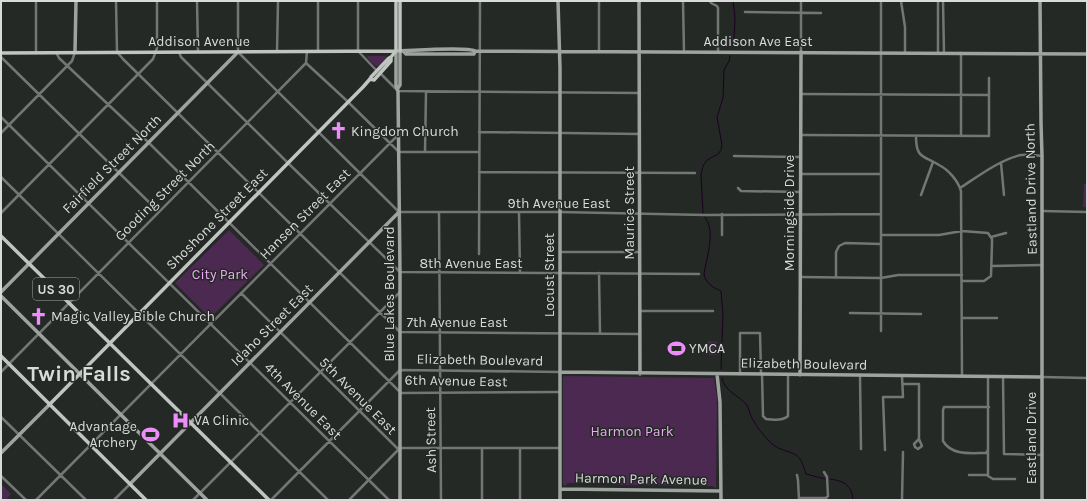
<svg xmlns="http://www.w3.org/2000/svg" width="1088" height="501" font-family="Karla,sans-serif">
  <rect width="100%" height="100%" fill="#242926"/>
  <path fill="#4b2950" d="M369,56H385L387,58L379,66H376L368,59L367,56Z
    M1084,184H1087V207H1083Z
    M229,230L264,265L210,318L175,283Z
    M708,341L717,342V355H709Z
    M565,376L714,378L717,398L716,488L712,486L618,485L615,483H568L565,486L563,484V377Z
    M1,484L11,494L6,500H1Z"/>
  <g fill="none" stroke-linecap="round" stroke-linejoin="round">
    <path stroke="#1c0021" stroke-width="1" d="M733,1L735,17L734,40
      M703,213L701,175L703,166L707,160L718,154L721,150L722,145L717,117L723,98L724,70L729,61L730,56
      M705,217C706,220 709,223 709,226C713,239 706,261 704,274C705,283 714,288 721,291L723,314L721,369
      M722,378C724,391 738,395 746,404C749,408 749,412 751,416C755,425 764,436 771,443C780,451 787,450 796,455C802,459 804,468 806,474L825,479
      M830,479C844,481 852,485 853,500"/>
    <path stroke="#737675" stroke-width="2.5" d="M36,1V53
      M116,1L117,52L123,59L400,332L640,334
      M197,1L198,52
      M238,1V52L399,212H560L705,215L881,214
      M358,1V51L377,71
      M599,1V52
      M683,1L684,52
      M710,1L711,3L717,6L718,8V52
      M801,1V52
      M881,1V331
      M901,1L905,27V53
      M943,1L944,53
      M745,12L821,13
      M307,51L306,63L345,99L399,152H479
      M318,51V1
      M56,52L59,58L148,142L401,393L560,392
      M179,52L181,57L288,163L400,272L699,274
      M277,52L278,1
      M938,53V1
      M1,57L159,212
      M380,73L398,91L640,93
      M801,94L989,95
      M1,117L389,500
      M479,132L640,134
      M1,133L72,61L75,52
      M801,135L989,136V78
      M961,135V53
      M916,136C916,159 923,155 939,165C949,170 958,181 961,191L962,376
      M425,152L426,92
      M734,156L801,157
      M1001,163L1004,195
      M479,172L695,173
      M801,174H880
      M1,177L328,500
      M738,188L741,191L801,192
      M960,188C977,177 1001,159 1021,155C1028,154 1035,155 1042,156
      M921,195L933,162
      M1042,211L1087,212
      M439,212L441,500
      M519,212L520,273
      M1,213L153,59L157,48V1
      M722,214V235
      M881,235H939L962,231L988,233L992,239V243L991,276L984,281H962
      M991,237L1006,233
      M560,252H640
      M479,254L480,1
      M992,266L1042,265
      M599,273L600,333
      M800,277L881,278L898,275H962
      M836,278V252L839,246L845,243L881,244
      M241,293L397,448H560
      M640,311H713
      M850,313L921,314
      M962,318H997
      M1,372L306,63
      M740,374V333H760L761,374
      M762,374L763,416L766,419C773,420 783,421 788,416V375
      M860,375L861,449
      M988,376V450L986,453C971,453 952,456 943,441V410L944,407H989
      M1003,376L1004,454L1042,455
      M1042,377L1087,378
      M903,384H919V439L922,446L918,449L915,447L914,444L919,439
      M1,417L86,500
      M482,448V500
      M885,450L883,397H903L902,376
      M988,451V476L993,479H1015
      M797,475L798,480L799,500
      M969,475H987
      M1,476L26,500
      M799,498H826L828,496L827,477L824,472
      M36,500L399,134
      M114,500L130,484
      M193,500L400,292
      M271,500L400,370L560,372
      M349,500L399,449
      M520,500V449
      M902,500L903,452"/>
    <path stroke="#9ea3a0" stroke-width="3.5" d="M558,1L560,68V500
      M639,1L640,374
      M1040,1L1041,123L1042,156V500
      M403,51L406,54H474L475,51
      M75,52L76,1
      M398,88L400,85V51
      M1,292L238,52
      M1,296L207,500
      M560,372L1042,377
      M717,374L720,402L721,500
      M800,375L801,52
      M1,453L49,405
      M130,484L399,212
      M560,489L720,491
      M400,500V272L398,91L396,86V51C409,51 467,46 475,51L1087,54"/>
    <path stroke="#c0c5c2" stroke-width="3.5" d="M396,1V51
      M400,51V1
      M1,53L396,51
      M370,79L374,80L391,61V57L396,51
      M1,236L269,500
      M1,356L146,500
      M49,405L363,87L370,79L371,77L389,58L391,57"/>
  </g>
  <defs>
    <symbol id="church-bare" viewBox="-9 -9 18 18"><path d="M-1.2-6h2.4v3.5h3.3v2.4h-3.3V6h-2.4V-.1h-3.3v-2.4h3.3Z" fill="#ed8cfa" stroke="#242926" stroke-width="2.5" paint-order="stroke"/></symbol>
    <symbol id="stadium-bare" viewBox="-9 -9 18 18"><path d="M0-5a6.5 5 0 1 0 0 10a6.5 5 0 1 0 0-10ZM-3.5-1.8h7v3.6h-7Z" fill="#ed8cfa" stroke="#242926" stroke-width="2.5" paint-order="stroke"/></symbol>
    <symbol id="hospital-bare" viewBox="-9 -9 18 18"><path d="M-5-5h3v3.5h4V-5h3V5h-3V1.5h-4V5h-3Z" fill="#ed8cfa" stroke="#242926" stroke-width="2.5" paint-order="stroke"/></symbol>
  </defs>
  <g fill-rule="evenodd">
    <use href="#church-bare" x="326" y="118" width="25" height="25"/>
    <use href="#church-bare" x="26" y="304" width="25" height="25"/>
    <use href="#stadium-bare" x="664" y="336" width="25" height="25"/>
    <use href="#hospital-bare" x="168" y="408" width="25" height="25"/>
    <use href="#stadium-bare" x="138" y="422" width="25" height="25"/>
  </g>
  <g text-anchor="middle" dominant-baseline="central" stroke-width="3" stroke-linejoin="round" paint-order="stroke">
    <rect fill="#242926" stroke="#a2a6a3" stroke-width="1" x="33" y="278" width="46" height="22" rx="3"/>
    <g font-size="13" font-weight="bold" fill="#d8dbd9">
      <text x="56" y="289">US 30</text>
    </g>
    <g font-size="14" fill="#d8dbd9" stroke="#242926">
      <text x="199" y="41">Addison Avenue</text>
      <text x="758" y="41">Addison Ave East</text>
      <text transform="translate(112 164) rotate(-45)">Fairfield Street North</text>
      <text transform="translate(1031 189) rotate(-91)">Eastland Drive North</text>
      <text transform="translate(165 191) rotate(-45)">Gooding Street North</text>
      <text x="559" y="203">9th Avenue East</text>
      <text transform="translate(629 213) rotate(-90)">Maurice Street</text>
      <text transform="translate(789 213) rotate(-90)">Morningside Drive</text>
      <text transform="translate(305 214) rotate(-45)">Hansen Street East</text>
      <text transform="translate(217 219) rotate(-45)">Shoshone Street East</text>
      <text x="471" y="263">8th Avenue East</text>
      <text transform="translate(549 275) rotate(-90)">Locust Street</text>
      <text transform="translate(389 294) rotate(-90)">Blue Lakes Boulevard</text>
      <text x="457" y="322">7th Avenue East</text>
      <text transform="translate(272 325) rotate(-45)">Idaho Street East</text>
      <text transform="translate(480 360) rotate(1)">Elizabeth Boulevard</text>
      <text transform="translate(804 364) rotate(1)">Elizabeth Boulevard</text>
      <text transform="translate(456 381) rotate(1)">6th Avenue East</text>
      <text transform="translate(358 396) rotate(45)">5th Avenue East</text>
      <text transform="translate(303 401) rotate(45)">4th Avenue East</text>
      <text transform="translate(1031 438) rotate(-90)">Eastland Drive</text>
      <text transform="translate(431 440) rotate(-91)">Ash Street</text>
      <text transform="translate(641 479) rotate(1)">Harmon Park Avenue</text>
    </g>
    <g font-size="14" fill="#d8dbd9" stroke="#242926" text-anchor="start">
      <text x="351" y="131">Kingdom Church</text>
      <text x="51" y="316">Magic Valley Bible Church</text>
      <text x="689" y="348">YMCA</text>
      <text x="194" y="420">VA Clinic</text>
      <text x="137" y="426" text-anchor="end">Advantage<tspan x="137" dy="16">Archery</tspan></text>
    </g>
    <g font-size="14" fill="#eda9f6" stroke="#242926">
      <text x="220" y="274">City Park</text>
      <text x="632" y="431">Harmon Park</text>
    </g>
    <g font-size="22" font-weight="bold" fill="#d8dbd9" stroke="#242926">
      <text x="79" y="374">Twin Falls</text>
    </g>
  </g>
  <rect width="1088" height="501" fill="none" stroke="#d8dbd9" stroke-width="4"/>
</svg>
